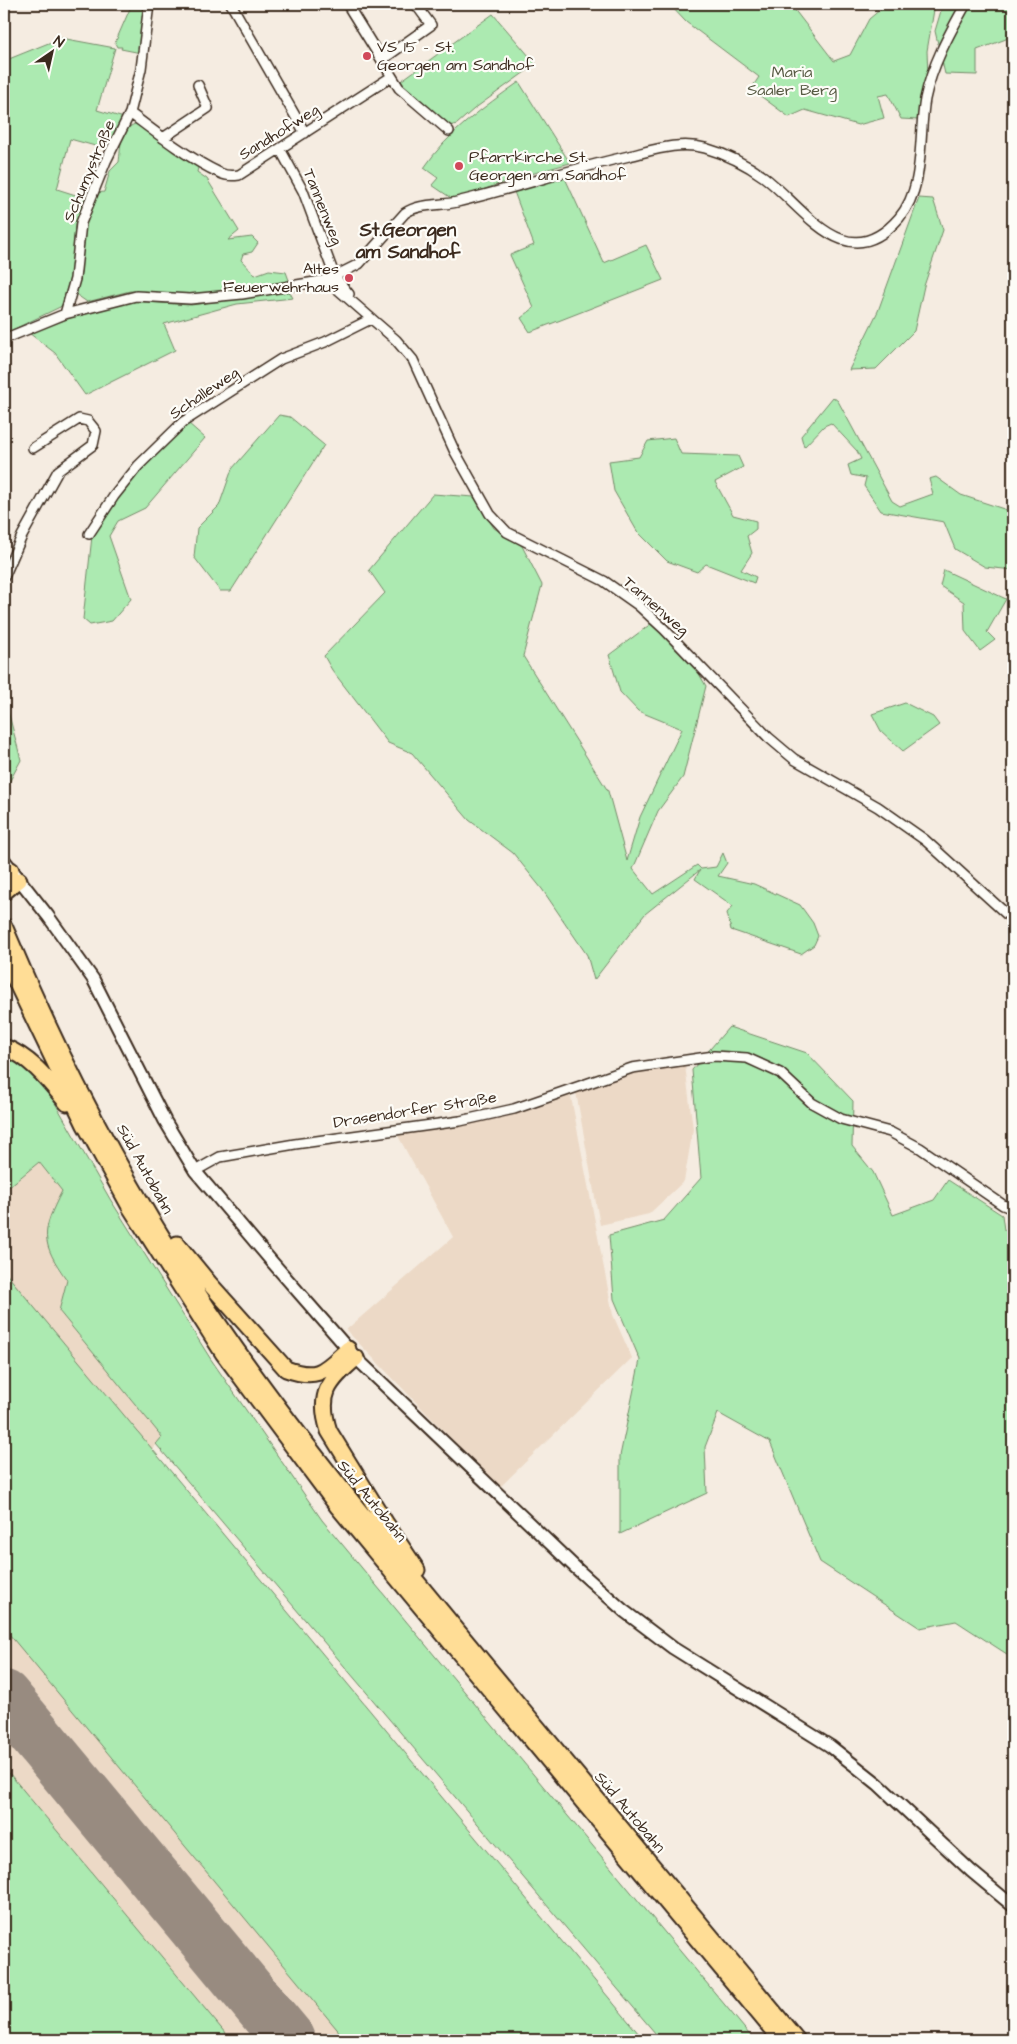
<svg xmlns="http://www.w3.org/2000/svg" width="1017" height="2044" font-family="'Architects Daughter',sans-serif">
  <rect width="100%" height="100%" fill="#f5ece1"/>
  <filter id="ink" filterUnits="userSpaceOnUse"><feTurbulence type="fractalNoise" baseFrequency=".02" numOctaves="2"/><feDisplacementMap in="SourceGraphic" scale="10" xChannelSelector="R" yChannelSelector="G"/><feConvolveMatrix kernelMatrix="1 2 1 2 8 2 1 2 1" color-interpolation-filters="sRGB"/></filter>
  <g filter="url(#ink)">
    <path fill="#ecd9c6" d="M685,1065L693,1129L684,1181L649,1214L600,1225L576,1092L624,1073Z
      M570,1092L613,1315L632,1358L499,1488L346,1330L453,1237L397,1134L512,1115Z
      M39,1162L63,1191L51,1212L57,1267L67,1280L59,1311L162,1437L85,1533L506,2040H4V1191Z"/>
    <path fill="#aceab1" stroke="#748a68" d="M132,4H146L141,26V53L121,49L122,47H117L115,43Z
      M669,4H790L834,61L850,55L869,19L887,4H935L927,51L928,76L918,120L901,119L888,94L878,96L884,118L858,125L805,110L789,117L751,89L759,77L686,22Z
      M943,4H1013V30L1006,39L977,50V75L945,74L935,31Z
      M493,14L536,64L474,109L457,124L449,126L398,83Z
      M61,38L115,48L97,110L124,118L106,149L70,139L57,189L85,198L75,224L71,285L68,298L60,307L4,334V61Z
      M519,82L570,163L513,179L454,200L432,185L438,178L424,168C448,132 484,107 519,82Z
      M135,124L199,164L197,172L207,179L239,231L228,240L252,237L258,243L252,252L243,254L241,260L255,275L269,270L286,272L290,283L241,290L188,294L130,291L87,302L77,295C80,257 81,228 97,193L104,192L110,171L119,162C121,147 119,130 135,124Z
      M564,176L604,263L646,245L663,280L530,332L521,318L534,308L510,255L534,245L513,189Z
      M919,198L933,199L943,230L924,286L914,331L876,369L849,370L878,311Z
      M289,291L293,298L237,304L164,324L175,350L85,395L55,353L29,333L81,314L130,301L191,305Z
      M833,397L838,401L892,501L900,506L933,494L929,479L936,477L961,495L1013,512V570L985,567L955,549L944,522L881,511L864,486L866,478L851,475L848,465L861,459L857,451L831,423L824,426L804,447L801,436Z
      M279,415L290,417L324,445L231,591H220L194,557L197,528L219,506L232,469Z
      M188,423L205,438L145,508L118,521L109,536L131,599L112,621L90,625L83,619L92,536L115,501L141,470Z
      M674,438L681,454L738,456L743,467L715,482L733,515L756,521V529L747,536L752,553L741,570L756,577L754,583L706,564L697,572L667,561L637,531L614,491L609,461L639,457L648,441Z
      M433,494L474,497L494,528L522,546L542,585L523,656L608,791L627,861L640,817L682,729L638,711L620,692L609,655L652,623L698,672L706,686L683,777L658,811L633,869L653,894L697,865L701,869L716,867L723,853L727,863L718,876L754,884L800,905L813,923L818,936L814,945L801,954L731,930L727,913L733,906L695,879L700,870L645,914L594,980L587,955L542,889L513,853L469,820L412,753L388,743L332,670L324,656L385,593L369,570Z
      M944,570L1006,599L987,632L995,640L980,651L965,631L964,602L940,586Z
      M4,696L21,760L4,792V695Z
      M905,703L933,717L939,725L903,751L881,731L872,714Z
      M729,1027L807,1053L853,1101L852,1146L873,1172L893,1215L934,1200L948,1180L1002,1215L1004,1230L1013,1229V1658L956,1621L920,1628L820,1562L770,1442L718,1413L705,1447L707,1493L620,1534V1456L640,1360L614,1299L609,1235L664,1220L701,1178L692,1070Z
      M4,1052L43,1082L110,1199L210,1358L322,1520L754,2040H661L156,1444L162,1437L59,1311L67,1280C40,1242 41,1232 62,1191L39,1162L4,1191Z
      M4,1271L644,2040H346L4,1628Z
      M4,1767L231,2040H4Z"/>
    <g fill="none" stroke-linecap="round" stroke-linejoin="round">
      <path stroke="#988b80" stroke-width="54" d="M4,1697L289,2040"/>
      <defs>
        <path id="street" d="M231,4L305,133
          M347,4L399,88L449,131
          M383,59L431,25L417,6
          M130,113C155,132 191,160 220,173C226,176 233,176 239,175L391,77
          M163,138L208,108L198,85
          M280,149L303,191L335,277L349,294
          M327,280L396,340L413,360L454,450L490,514L507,532L604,581L638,605L664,629L768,737L794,759L878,807L925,840L1013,920
          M65,314L136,296L190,299L242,294L327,280L359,264L405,213C420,203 440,206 457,202C515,188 571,169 629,156C654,150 680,141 705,148C726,154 746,164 764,177C805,208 846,279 899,218C926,186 918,138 925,99C932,65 949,34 966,4
          M4,339L65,314L75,279L81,223L106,161L130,113L141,69L149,4
          M89,534L114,496L138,466L183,422L281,359L325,342L371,319
          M4,577L22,536L58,471L93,445L96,431L88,421L79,419L33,448
          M195,1171L220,1157L295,1144L460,1121L514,1109L632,1068L714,1056L747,1058L780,1073L812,1103L841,1119L890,1132L920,1148L1003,1205L1013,1209"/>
        <path id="secondary" d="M4,860L48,916L93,979L165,1121L195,1171L273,1263L356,1358L577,1569L624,1611L673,1648L830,1746L878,1784L971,1871L1013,1906"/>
        <path id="highway" d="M4,876L11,870
          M4,892L19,880
          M4,926C65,1072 144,1220 236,1349C316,1462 405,1567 493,1674C594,1796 695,1918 797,2040
          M4,957L85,1125L130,1207L223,1353L338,1507L781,2040
          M4,1047C31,1057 49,1081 67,1103
          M177,1244L209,1283L286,1369C319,1381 325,1370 348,1349
          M356,1358C328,1382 317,1394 329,1431L385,1522L417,1570"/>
      </defs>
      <use href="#street" stroke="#3b2a1e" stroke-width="12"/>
      <use href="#secondary" stroke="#3b2a1e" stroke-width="15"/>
      <use href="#highway" stroke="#3b2a1e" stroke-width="19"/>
      <use href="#street" stroke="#fdfcf7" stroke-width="9"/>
      <use href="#secondary" stroke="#fdfcf7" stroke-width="11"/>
      <use href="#highway" stroke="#ffdd96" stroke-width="15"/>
    </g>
  </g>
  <g fill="#d1495b" stroke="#fdfcf7" stroke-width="2">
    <circle cx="367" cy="56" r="5"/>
    <circle cx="459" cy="166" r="5"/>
    <circle cx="349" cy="278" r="5"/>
  </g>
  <g text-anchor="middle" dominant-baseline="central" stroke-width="4.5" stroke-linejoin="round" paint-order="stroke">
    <g font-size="16" fill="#3b2a1e" stroke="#fdfcf7" text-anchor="start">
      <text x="377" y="47">VS 15 - St.<tspan x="377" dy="18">Georgen am Sandhof</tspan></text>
      <text x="469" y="157">Pfarrkirche St.<tspan x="469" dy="18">Georgen am Sandhof</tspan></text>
      <text x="339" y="269" text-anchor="end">Altes<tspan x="339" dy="18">Feuerwehrhaus</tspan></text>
    </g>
    <g font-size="16" fill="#575a43" stroke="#fdfcf7">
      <text x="792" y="72">Maria<tspan x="792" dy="18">Saaler Berg</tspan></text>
    </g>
    <g font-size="16" fill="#3b2a1e" stroke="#fdfcf7">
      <text transform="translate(279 132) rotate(-32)">Sandhofweg</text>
      <text transform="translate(89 171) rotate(-67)">Schumystraße</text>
      <text transform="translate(323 207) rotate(68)">Tannenweg</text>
      <text transform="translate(204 393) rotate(-34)">Schalleweg</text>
      <text transform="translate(656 606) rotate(41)">Tannenweg</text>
      <text transform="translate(415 1110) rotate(-9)">Drasendorfer Straße</text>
      <text transform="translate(145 1169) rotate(61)">Süd Autobahn</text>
      <text transform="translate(372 1501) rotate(51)">Süd Autobahn</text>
      <text transform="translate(630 1812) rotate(50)">Süd Autobahn</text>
    </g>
    <g font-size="19" font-weight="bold" fill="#3b2a1e" stroke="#fdfcf7">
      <text x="408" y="230">St.Georgen<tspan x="408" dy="22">am Sandhof</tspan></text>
    </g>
  </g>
  <rect width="1017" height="2044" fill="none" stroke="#fdfcf7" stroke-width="20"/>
  <rect x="10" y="10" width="997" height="2024" fill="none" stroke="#3b2a1e" stroke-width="2" filter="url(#ink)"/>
  <g transform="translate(52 52) rotate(34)" stroke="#fdfcf7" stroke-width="4" paint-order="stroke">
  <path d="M0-4L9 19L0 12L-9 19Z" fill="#3b2a1e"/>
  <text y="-8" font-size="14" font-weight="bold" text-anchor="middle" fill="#3b2a1e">N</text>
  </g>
</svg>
